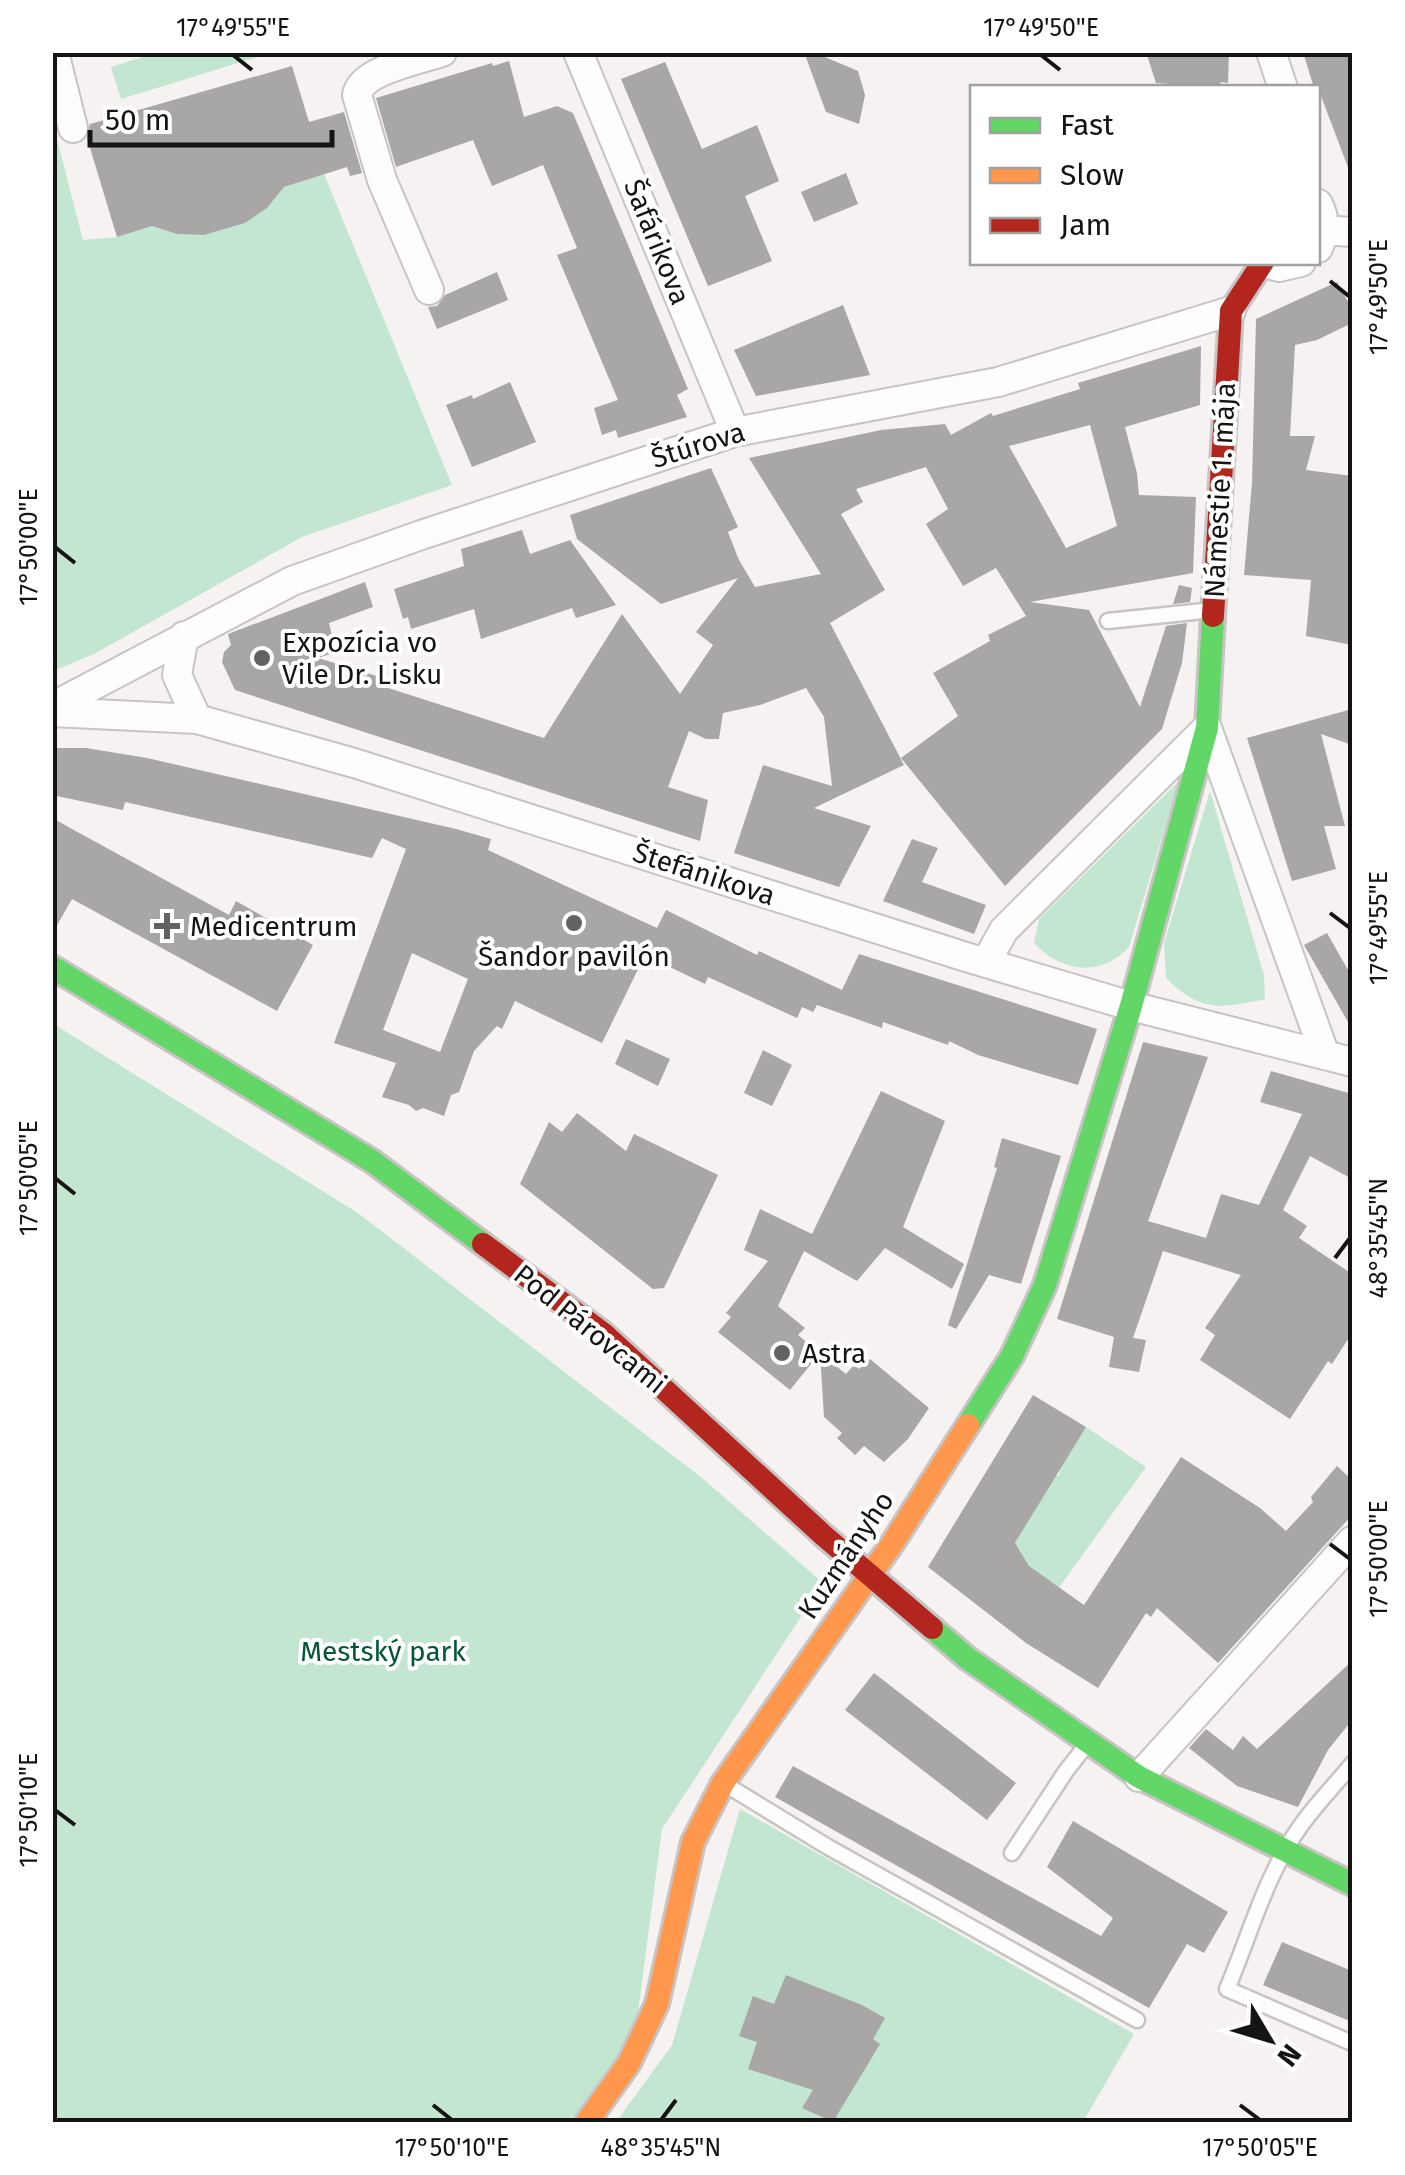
<svg xmlns="http://www.w3.org/2000/svg" width="1405" height="2175" font-family="'Fira Sans',sans-serif">
  <rect width="100%" height="100%" fill="#f6f2f1"/>
  <path fill="#c3e6d1" d="M159,52H271V53L121,99L111,67Z
    M53,124L83,240L117,237L152,226L177,234L204,235L245,223L267,208L284,187L324,174L452,485L302,537L94,654L53,671Z
    M1179,781L1129,947C1101,978 1061,972 1034,943L1039,919Z
    M1210,791L1264,975L1265,999C1221,1009 1200,1012 1166,978L1164,943Z
    M52,1023L358,1213L702,1478L823,1583L662,1829L634,2043L575,2122H53Z
    M1086,1427L1146,1467L1058,1589L1020,1580L1023,1557L1020,1550H1011L1045,1493L1047,1478L1059,1475L1060,1466Z
    M740,1809L1134,2034L1083,2122H616L672,2045Z"/>
  <path fill="#a9a6a6" fill-rule="evenodd" d="M804,52H813L858,71L865,95L859,124L826,112Z
    M1146,52H1229L1228,83L1221,82L1219,88L1156,83Z
    M1303,52H1352V178L1318,88H1314Z
    M509,61L524,117L557,106L573,113L688,389L677,395L687,417L618,438L616,430L602,435L594,408L618,400L557,255L577,248L543,165L492,186L473,140L396,167L376,98L492,63L493,66Z
    M665,62L702,149L757,125L779,181L745,196L772,261L708,286L621,79Z
    M292,66L309,122L344,112L362,173L350,176L347,167L284,187L267,208L245,223L204,235L177,234L152,226L117,237L87,138L90,124Z
    M846,173L858,204L814,222L801,192Z
    M497,272L508,300L437,329L428,307L437,306L445,295Z
    M1337,282L1352,309V323L1317,340L1295,345L1290,436H1315L1306,470L1352,476V645L1306,636L1311,580L1244,575L1252,483L1256,319Z
    M843,305L870,375L756,396L734,350Z
    M1201,346L1200,405L1125,427L1137,473L1139,495L1196,497L1193,573L1030,602L1089,610L1140,707L1166,626L1187,623L1182,663L1162,729L1005,886L901,758L958,716L933,673L990,641L988,635L1026,616L996,568L963,586L926,524L948,509L926,467L856,489L863,502L841,514L885,590L830,623L904,765L814,808L871,826L839,887L734,853L763,765L832,786L824,717L806,688L760,705L723,713L719,739H706L689,731L668,787L708,800L700,841L235,690L222,662L224,652L231,645L228,634L365,582L373,607L329,623L336,652L318,658L380,677L382,686L544,738L622,614L680,694L713,645L696,632L738,578L661,604L577,539L570,515L711,468L738,527L728,532L739,560L755,587L821,574L749,458L881,430L945,424L951,435L991,413L993,416L1080,389L1078,383ZM1090,425L1117,526L1066,548L1009,446Z
    M510,382L536,442L472,467L446,405L472,395L473,399Z
    M522,530L530,554L570,540L616,605L576,618L572,608L481,639L474,609L411,629L408,617L403,619L394,589L464,566L461,549Z
    M1179,585L1192,588L1190,602L1173,604Z
    M1352,709V745L1321,734L1345,826H1324L1336,869L1292,881L1247,738Z
    M52,748H86L147,758L456,829L491,839L488,850L657,928L666,910L757,955L759,951L842,990L859,954L1097,1029L1078,1085L978,1055L949,1041L948,1045L883,1022L882,1028L817,1005L813,1012L802,1007L797,1018L708,977L705,984L645,955L602,1043L515,1001L502,1029L497,1026L474,1051L459,1092L451,1095L444,1116L423,1108L416,1111L409,1105L382,1097L396,1063L334,1043L406,849L382,838L372,858L125,802L123,810L52,795ZM412,953L468,979L440,1052L383,1030Z
    M52,818L229,915L236,901L313,945L277,1011L72,899L52,934Z
    M912,839L938,848L922,882L986,905L974,934L883,901Z
    M1327,933L1352,977V1029L1304,945Z
    M626,1039L670,1059L658,1086L615,1064Z
    M1143,1042L1208,1057L1148,1221L1206,1238L1221,1194L1259,1205L1302,1114L1260,1102L1271,1071L1352,1094V1179L1310,1156L1283,1210L1307,1226L1299,1238L1352,1274V1333L1332,1364L1328,1361L1290,1419L1200,1360L1215,1335L1205,1328L1241,1275L1163,1251L1133,1338L1146,1340L1139,1372L1109,1367L1114,1337L1057,1319Z
    M763,1050L792,1065L772,1106L744,1093Z
    M881,1091L945,1121L903,1227L964,1264L952,1289L885,1248L857,1281L804,1251L778,1306L805,1328L798,1335L820,1353L790,1390L718,1332L731,1317L726,1313L768,1261L744,1250L760,1209L812,1234Z
    M577,1113L626,1151L634,1134L718,1175L664,1288L653,1289L520,1184L549,1122L562,1132Z
    M1002,1138L1061,1156L1021,1284L989,1275L956,1329L948,1325L997,1168L994,1167Z
    M820,1353L846,1374L854,1365L859,1369L870,1359L929,1408L908,1439L884,1462L864,1446L855,1455L837,1438L842,1433L824,1417Z
    M1033,1395L1086,1427L1015,1543L1029,1566L1084,1605L1181,1457L1260,1508L1286,1531L1313,1502L1311,1497L1337,1466L1352,1480V1515L1218,1663L1157,1608L1151,1617L1146,1613L1098,1688L1026,1643L928,1567Z
    M1352,1661V1720L1328,1750L1298,1807L1237,1786L1189,1748L1206,1729L1233,1750L1243,1736L1257,1749Z
    M874,1673L1016,1783L987,1820L845,1710Z
    M793,1766L1101,1936L1113,1918L1047,1867L1073,1821L1228,1912L1204,1953L1187,1944L1149,2008L775,1797Z
    M1282,1942L1352,1971V2022L1263,1985Z
    M786,1975L862,2005L885,2018L873,2039L880,2044L833,2122L802,2108L813,2090L748,2069L757,2042L739,2036L753,1996L774,2004Z"/>
  <g fill="none" stroke-linecap="round" stroke-linejoin="round">
    <defs>
      <path id="lane" d="M1108,621L1213,610
        M1352,1764C1336,1784 1317,1803 1302,1824C1266,1873 1250,1935 1227,1989L1352,2043
        M723,1783L828,1847L1137,2020
        M1012,1853L1066,1771L1088,1743"/>
      <path id="street" d="M54,52L73,128
        M578,52L735,432
        M1271,52L1283,88
        M1318,204C1326,219 1325,233 1318,248
        M1324,230L1352,232
        M1264,263L1279,267L1301,262
        M429,290L382,180L357,95C361,70 418,60 442,52
        M184,636L177,675L197,719
        M52,707L292,581L421,535L735,432L998,382L1231,311
        M52,712L197,719L354,763L966,957L1131,1006L1352,1062
        M986,962L1004,930L1207,728L1325,1055
        M1139,1777L1352,1541"/>
      <path id="fast" d="M52,967L372,1161L483,1244
        M968,1425L1012,1356L1045,1285L1131,1006L1207,728L1213,616
        M932,1628L967,1658L1139,1777L1352,1884"/>
      <path id="slow" d="M587,2122L629,2063L657,2004L693,1842L723,1783L892,1544L968,1425"/>
      <path id="jam" d="M1213,616L1231,311L1263,262
        M483,1244L604,1334L823,1535L932,1628"/>
    </defs>
    <use href="#lane" stroke="#c7c4c3" stroke-width="19"/>
    <use href="#street" stroke="#c7c4c3" stroke-width="32"/>
    <use href="#fast" stroke="#c7c4c3" stroke-width="28"/>
    <use href="#slow" stroke="#c7c4c3" stroke-width="28"/>
    <use href="#jam" stroke="#c7c4c3" stroke-width="28"/>
    <use href="#lane" stroke="#fefdfd" stroke-width="14"/>
    <use href="#street" stroke="#fefdfd" stroke-width="28"/>
    <use href="#fast" stroke="#63d668" stroke-width="22"/>
    <use href="#slow" stroke="#ff974d" stroke-width="22"/>
    <use href="#jam" stroke="#b3261e" stroke-width="22"/>
  </g>
  <path fill="none" stroke="#161413" stroke-width="4" d="M233,55L252,70M1041,55L1060,70M1330,281L1350,297M55,547L75,563M1330,913L1350,928M55,1178L75,1194M1335,1258L1350,1238M1330,1544L1350,1559M55,1810L75,1825M433,2105L452,2120M1240,2105L1260,2120M661,2120L676,2100"/>
  <g fill="#646261" stroke="#fff" stroke-width="4">
    <circle cx="262" cy="658" r="10"/>
    <circle cx="574" cy="923" r="10"/>
    <path d="M162 911h10v10h10v10h-10v10h-10v-10h-10v-10h10z"/>
    <circle cx="782" cy="1353" r="10"/>
  </g>
  <g text-anchor="middle" dominant-baseline="central" stroke-width="8" stroke-linejoin="round" paint-order="stroke">
    <g font-size="28" fill="#161413" stroke="#fff">
      <text transform="translate(657 242) rotate(68)">Šafárikova</text>
      <text transform="translate(698 445) rotate(-17)">Štúrova</text>
      <text transform="translate(1220 490) rotate(-87)">Námestie 1. mája</text>
      <text transform="translate(704 874) rotate(18)">Štefánikova</text>
      <text transform="translate(590 1329) rotate(39)">Pod Párovcami</text>
      <text transform="translate(846 1555) rotate(-56)">Kuzmányho</text>
    </g>
    <g font-size="28" fill="#161413" stroke="#fff" text-anchor="start">
      <text x="282" y="642">Expozícia vo<tspan x="282" dy="32">Vile Dr. Lisku</tspan></text>
      <text x="190" y="926">Medicentrum</text>
      <text x="574" y="956" text-anchor="middle">Šandor pavilón</text>
      <text x="802" y="1353">Astra</text>
    </g>
    <g font-size="28" fill="#005635" stroke="#fff">
      <text x="383" y="1651">Mestský park</text>
    </g>
  </g>
  <rect width="1405" height="2175" fill="none" stroke="#ffffff" stroke-width="110"/>
  <rect x="970" y="85" width="350" height="180" fill="#ffffff" stroke="#a2a1a1" stroke-width="2.5"/>
  <rect x="990" y="118" width="50" height="15" fill="#63d668" stroke="#a2a1a1" stroke-width="2.5"/>
  <text x="1060" y="135" font-size="30" fill="#161413">Fast</text>
  <rect x="990" y="168" width="50" height="15" fill="#ff974d" stroke="#a2a1a1" stroke-width="2.5"/>
  <text x="1060" y="185" font-size="30" fill="#161413">Slow</text>
  <rect x="990" y="218" width="50" height="15" fill="#b3261e" stroke="#a2a1a1" stroke-width="2.5"/>
  <text x="1060" y="235" font-size="30" fill="#161413">Jam</text>
  <g transform="translate(1270 2040) rotate(128)" stroke="#ffffff" stroke-width="8" paint-order="stroke">
  <path d="M0-8L18 38L0 25L-18 38Z" fill="#161413"/>
  <text y="-15" font-size="28" font-weight="bold" text-anchor="middle" fill="#161413">N</text>
  </g>
  <path d="M90 130v15h242v-15" fill="none" stroke="#161413" stroke-width="5"/>
  <text x="105" y="130" font-size="30" fill="#161413" stroke="#ffffff" stroke-width="8" paint-order="stroke">50 m</text>
  <rect x="55" y="55" width="1295" height="2065" fill="none" stroke="#161413" stroke-width="4"/>
  <g font-size="25" text-anchor="middle" fill="#161413">
    <text x="233" y="36">17°49'55"E</text>
    <text x="1041" y="36">17°49'50"E</text>
    <text transform="translate(1378 297) rotate(-90)" y="9">17°49'50"E</text>
    <text transform="translate(28 547) rotate(-90)" y="9">17°50'00"E</text>
    <text transform="translate(1378 928) rotate(-90)" y="9">17°49'55"E</text>
    <text transform="translate(28 1178) rotate(-90)" y="9">17°50'05"E</text>
    <text transform="translate(1378 1238) rotate(-90)" y="9">48°35'45"N</text>
    <text transform="translate(1378 1559) rotate(-90)" y="9">17°50'00"E</text>
    <text transform="translate(28 1810) rotate(-90)" y="9">17°50'10"E</text>
    <text x="452" y="2156">17°50'10"E</text>
    <text x="661" y="2156">48°35'45"N</text>
    <text x="1260" y="2156">17°50'05"E</text>
  </g>
</svg>
